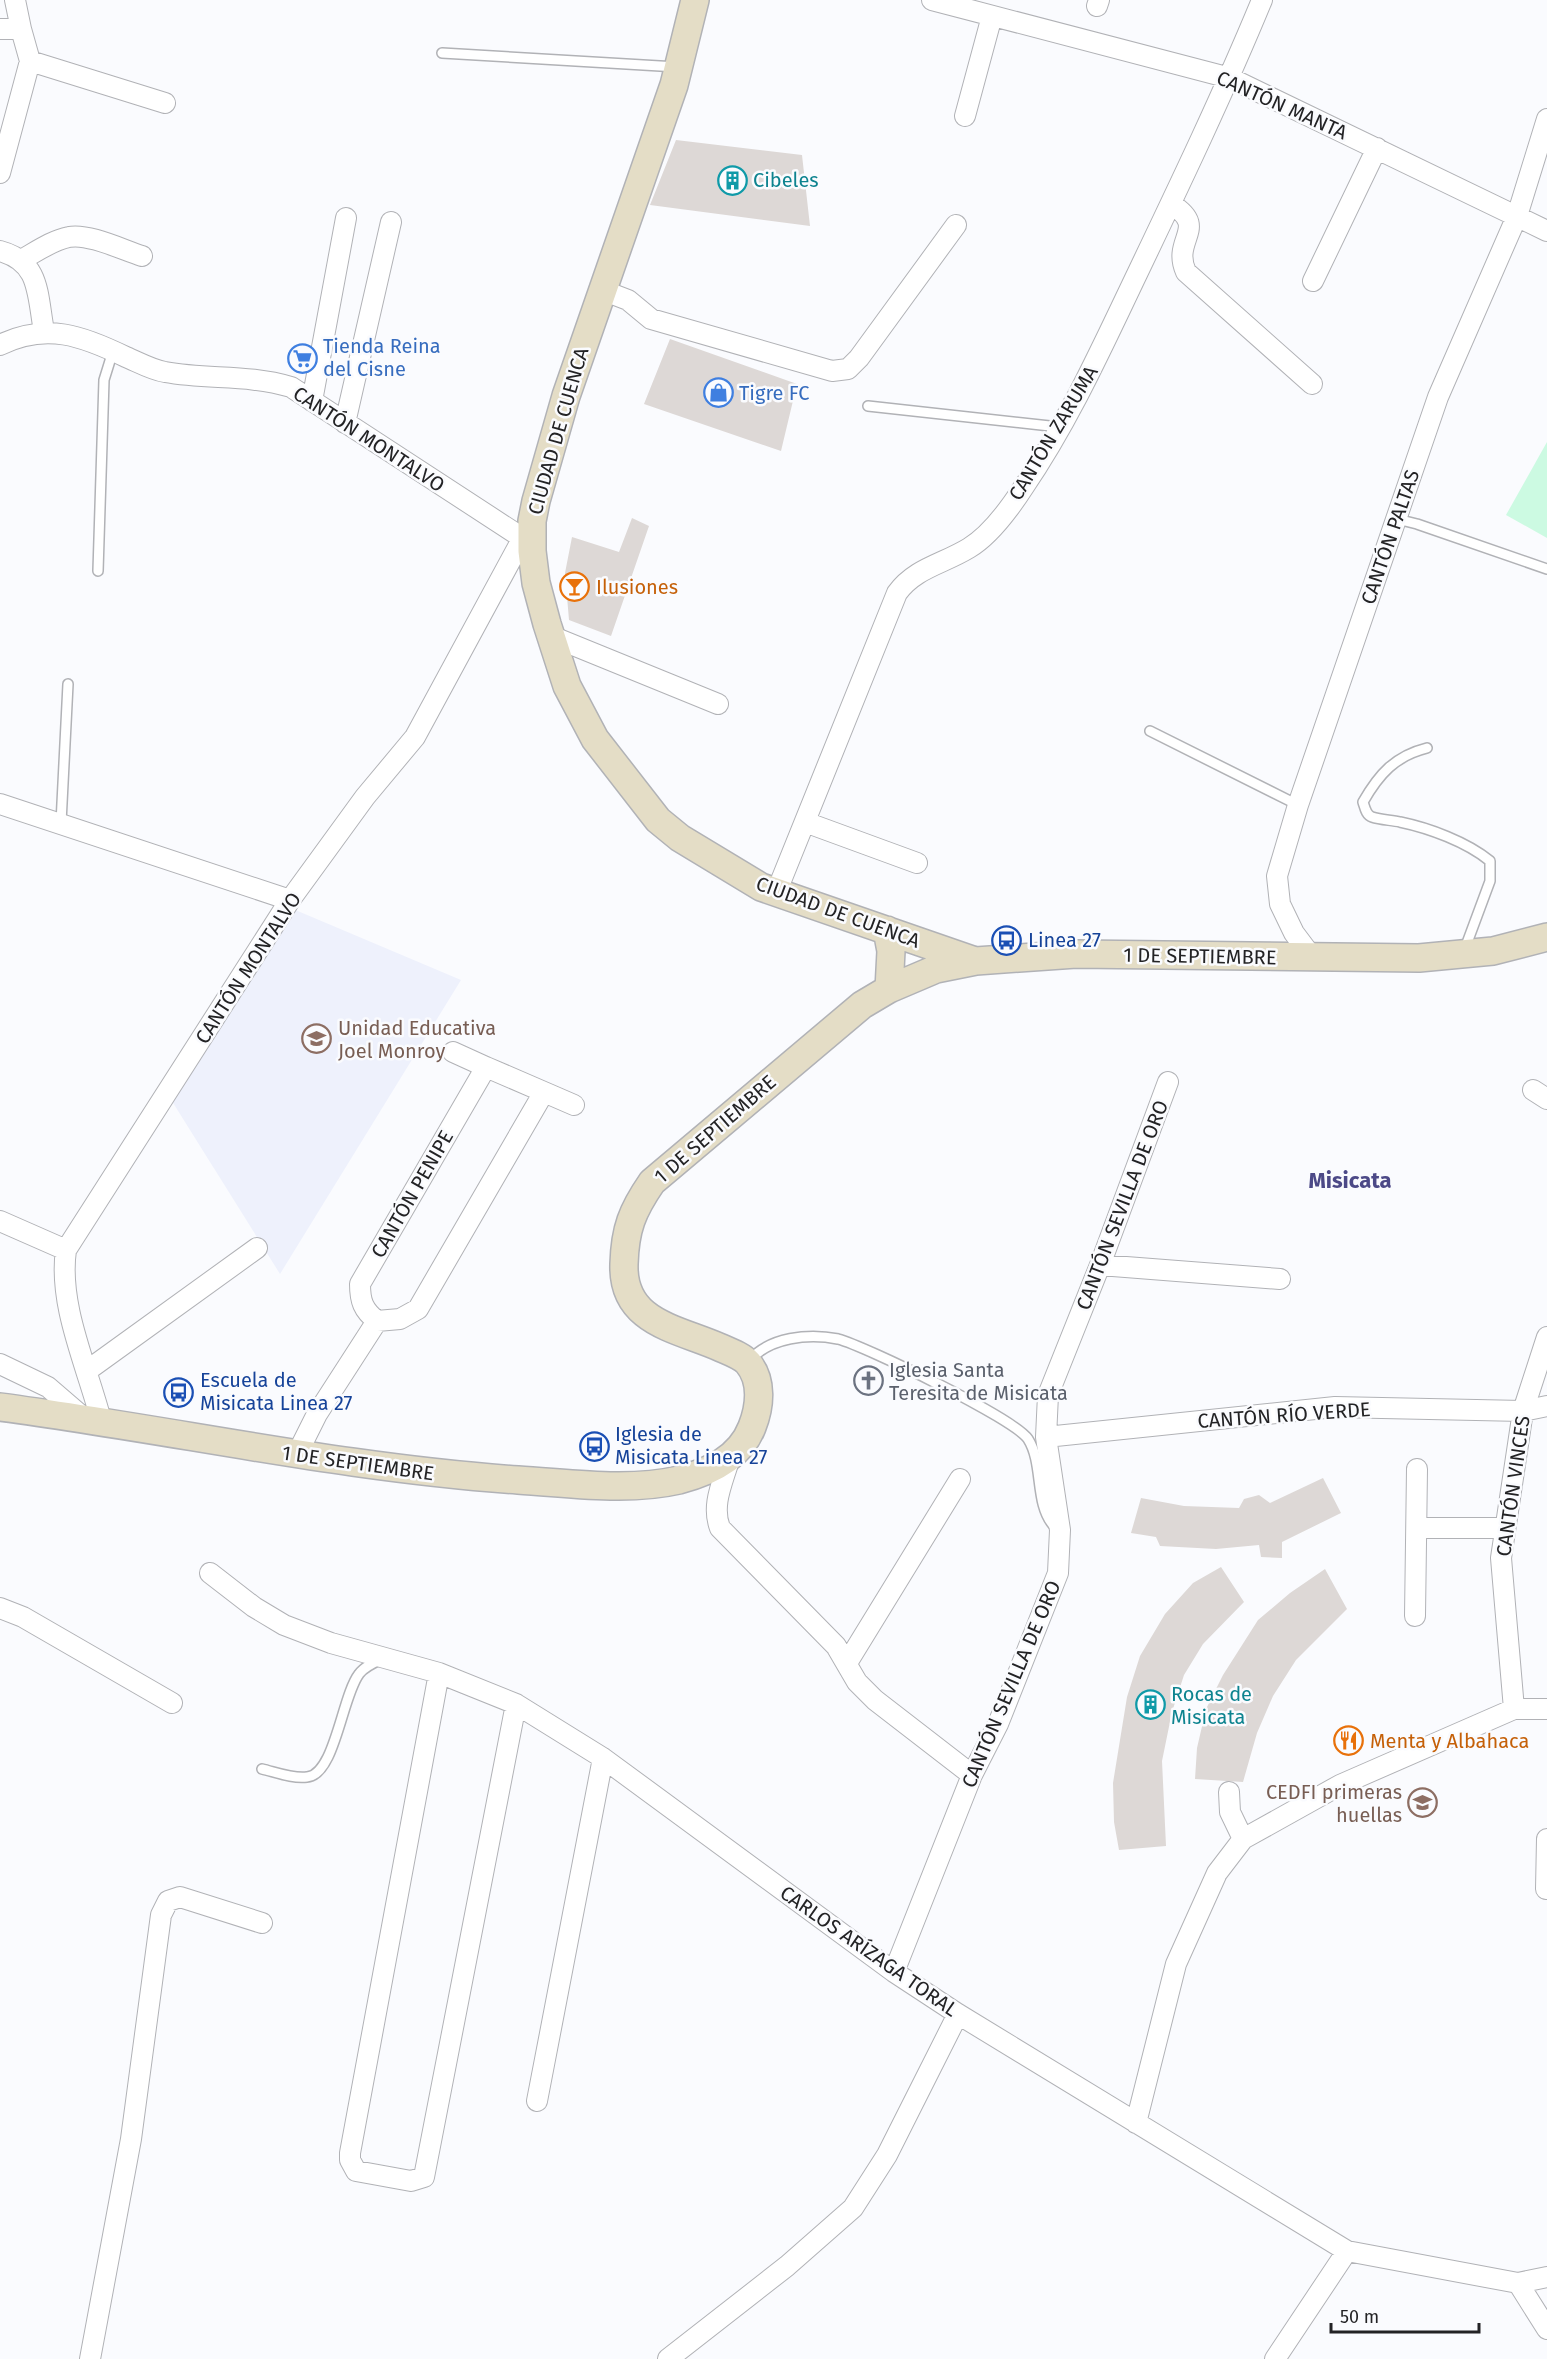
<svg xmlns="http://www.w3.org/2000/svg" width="1547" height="2359" viewBox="0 0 1547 2359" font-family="'Fira Sans',sans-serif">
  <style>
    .built { fill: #eef1fc }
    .green { fill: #ccfae2 }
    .building { fill: #ddd8d6 }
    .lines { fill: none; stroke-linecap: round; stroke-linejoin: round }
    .lane-casing { stroke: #b1b2b6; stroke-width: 12 }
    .street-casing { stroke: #b1b2b6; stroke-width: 22 }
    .secondary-casing { stroke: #b1b2b6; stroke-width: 30 }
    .lane { stroke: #fff; stroke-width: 9 }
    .street { stroke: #fff; stroke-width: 20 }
    .secondary { stroke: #e4ddc6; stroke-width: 27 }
    .labels { text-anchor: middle; stroke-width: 5; stroke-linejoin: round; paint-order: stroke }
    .street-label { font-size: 20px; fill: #232325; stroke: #fafbfe }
    .culture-label { font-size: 20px; fill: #0d838f; stroke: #fafbfe; text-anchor: start }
    .shop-label { font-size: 20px; fill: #366cbe; stroke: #fafbfe; text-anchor: start }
    .food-label { font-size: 20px; fill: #c56008; stroke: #fafbfe; text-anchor: start }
    .transit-label { font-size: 20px; fill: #164399; stroke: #fafbfe; text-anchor: start }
    .education-label { font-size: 20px; fill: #785e54; stroke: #fafbfe; text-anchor: start }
    .worship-label { font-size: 20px; fill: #5b616d; stroke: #fafbfe; text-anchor: start }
    .quarter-label { font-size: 22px; font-weight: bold; fill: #4c4987; stroke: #fafbfe }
  </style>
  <rect width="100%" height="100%" fill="#fafbfe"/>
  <path class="built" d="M293,909L461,980L280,1274L170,1098Z"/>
  <path class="green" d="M1547,442V538L1506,515Z"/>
  <path class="building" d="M676,140L802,155L810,226L650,205Z
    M670,339L797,384L781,451L644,404Z
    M632,518L649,526L611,636L569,620L565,573L572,537L619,552Z
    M1323,1478L1341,1513L1282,1542V1558L1261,1557L1259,1545L1216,1549L1160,1546L1156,1537L1131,1533L1141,1498L1184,1506L1239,1508L1244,1499L1259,1495L1270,1503Z
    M1221,1567L1244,1602L1203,1644L1184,1675L1172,1712L1162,1761L1166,1846L1119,1850L1114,1822L1113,1783L1127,1697L1140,1656L1165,1614L1193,1583Z
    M1325,1569L1347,1609L1296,1660L1273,1696L1257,1733L1243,1782L1195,1779L1197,1748L1206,1709L1223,1675L1258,1620L1290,1593Z"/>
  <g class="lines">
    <defs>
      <path id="lane" d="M442,53L677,67
        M868,406L1059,427
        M1397,519L1417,524L1547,569
        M98,571L104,380L113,351
        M1150,731L1298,805
        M1427,748C1395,756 1379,774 1363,802C1365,808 1366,815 1372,817C1381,820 1392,820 1400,822C1429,828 1467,842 1490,861V881L1464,951
        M61,823L68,684
        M749,1361C769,1337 809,1333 838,1339C865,1346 1015,1419 1028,1439C1044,1464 1034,1504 1054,1526
        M262,1769C275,1772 293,1779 307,1777C335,1775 342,1696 359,1674C364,1667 373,1663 382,1659"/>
      <path id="street" d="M15,0L21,29
        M932,0L1230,78L1547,231
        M1097,6L1099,0
        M0,29H21L30,61L0,173
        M30,61L165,103
        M965,116L992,16
        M1171,204C1210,228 1171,239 1186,272L1312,384
        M0,251C41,262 37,295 44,331
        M23,259C37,251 53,240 69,237C88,233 123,250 142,256
        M1313,281L1377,148
        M602,290L628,300L651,319L832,371L848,369L859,358L956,225
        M0,345C46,322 83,336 126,357C138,362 152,370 165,372C209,380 247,374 291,387L521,537
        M312,401L346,218
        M345,423L391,222
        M551,636L718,704
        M0,804L290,900
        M805,822L917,863
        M776,893L897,593C915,568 943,564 969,548C989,536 1010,508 1023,488C1069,421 1103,345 1138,272C1181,182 1224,92 1262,0
        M1312,957L1294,933L1280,904L1277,876L1298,805L1438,397L1517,216L1547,119
        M453,1052L486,1067
        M486,1067L544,1092L418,1309L400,1319L377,1321C363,1310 360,1301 360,1284Z
        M1533,1090L1547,1099
        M544,1092L574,1105
        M0,1221L66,1250
        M1100,1265L1280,1279
        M0,1364L48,1387L84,1418
        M88,1370L257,1248
        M101,1420C87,1366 58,1305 66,1250L290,900L365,797L415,737L532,521
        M1046,1437L1335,1407L1523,1411L1547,1406
        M296,1456L317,1414L377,1321
        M729,1460C723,1482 711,1505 720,1528L836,1646L857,1682L875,1700L972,1775
        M1417,1528H1505
        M210,1573L254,1607L284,1625L331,1643L439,1673L516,1704L603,1758L894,1972L958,2014L1347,2251L1518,2283L1547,2277
        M0,1608L23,1617L172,1703
        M1415,1616L1417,1469
        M847,1663L960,1479
        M439,1673L350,2153V2160L356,2171L411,2181L424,2177L516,1704
        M1514,1709L1501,1558L1523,1411L1547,1337
        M1229,1792L1230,1812L1243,1839
        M1546,1889L1547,1839
        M894,1972L972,1775L998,1724L1058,1573L1060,1530L1046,1437L1048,1395L1100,1265L1168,1082
        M537,2101L603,1758
        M1136,2123L1176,1964L1217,1873L1243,1839L1340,1785L1514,1709H1547
        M1518,2283L1547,2329
        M90,2359L131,2139L161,1915L168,1901L180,1897L262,1923
        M668,2359L787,2266L853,2208L887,2155L958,2014
        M1275,2359L1347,2251"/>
      <path id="secondary" d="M695,0L674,85L566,396L536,501L532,521V551L536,583L547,624L567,686L595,739L658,820L680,838L761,887L975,961
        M887,930L891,951L889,989
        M0,1407C174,1430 342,1468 518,1480C570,1483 627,1492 679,1480C710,1472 740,1458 752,1427C760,1407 763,1381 748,1363C742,1356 728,1351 719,1347C675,1328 622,1322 624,1264C625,1229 632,1211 652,1182L862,1005L889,989L936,969L976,961L1076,954L1419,958L1493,951L1547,937"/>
    </defs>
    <use href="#lane" class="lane-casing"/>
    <use href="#street" class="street-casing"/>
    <use href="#secondary" class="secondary-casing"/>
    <use href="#lane" class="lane"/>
    <use href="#street" class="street"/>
    <use href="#secondary" class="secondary"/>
  </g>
  <defs>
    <symbol id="building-ring" viewBox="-11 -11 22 22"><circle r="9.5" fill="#fafbfe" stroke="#0f9aa8" stroke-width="1.5"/><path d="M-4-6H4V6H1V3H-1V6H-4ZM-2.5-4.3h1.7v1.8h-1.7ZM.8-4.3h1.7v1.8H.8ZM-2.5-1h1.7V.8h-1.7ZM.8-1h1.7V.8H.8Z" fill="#0f9aa8"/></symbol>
    <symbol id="supermarket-ring" viewBox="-11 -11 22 22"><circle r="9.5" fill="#fafbfe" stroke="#3f7fe0" stroke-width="1.5"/><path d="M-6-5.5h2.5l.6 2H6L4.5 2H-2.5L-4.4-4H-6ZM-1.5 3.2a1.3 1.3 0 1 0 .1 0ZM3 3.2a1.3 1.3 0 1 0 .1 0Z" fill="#3f7fe0"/></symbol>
    <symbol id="shop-ring" viewBox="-11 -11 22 22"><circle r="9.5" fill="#fafbfe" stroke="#3f7fe0" stroke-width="1.5"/><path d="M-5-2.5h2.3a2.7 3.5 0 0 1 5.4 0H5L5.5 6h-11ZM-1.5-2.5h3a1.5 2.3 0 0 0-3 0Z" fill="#3f7fe0"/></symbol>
    <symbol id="bar-ring" viewBox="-11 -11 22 22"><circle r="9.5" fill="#fafbfe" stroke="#e8710a" stroke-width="1.5"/><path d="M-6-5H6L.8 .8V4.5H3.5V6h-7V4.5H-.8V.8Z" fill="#e8710a"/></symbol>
    <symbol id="bus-ring" viewBox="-11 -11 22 22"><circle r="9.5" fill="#fafbfe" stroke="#1a4fb4" stroke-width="1.5"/><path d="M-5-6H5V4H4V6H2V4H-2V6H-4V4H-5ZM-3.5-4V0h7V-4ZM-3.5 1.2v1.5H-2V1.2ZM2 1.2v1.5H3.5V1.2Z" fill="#1a4fb4"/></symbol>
    <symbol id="school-ring" viewBox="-11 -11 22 22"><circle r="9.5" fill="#fafbfe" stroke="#8d6e63" stroke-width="1.5"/><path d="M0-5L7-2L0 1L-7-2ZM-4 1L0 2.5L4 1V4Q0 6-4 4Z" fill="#8d6e63"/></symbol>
    <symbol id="church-ring" viewBox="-11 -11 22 22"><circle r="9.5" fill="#fafbfe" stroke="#6b7280" stroke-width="1.5"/><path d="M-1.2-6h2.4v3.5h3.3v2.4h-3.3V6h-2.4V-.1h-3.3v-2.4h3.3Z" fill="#6b7280"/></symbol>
    <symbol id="restaurant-ring" viewBox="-11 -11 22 22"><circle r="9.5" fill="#fafbfe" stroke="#e8710a" stroke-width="1.5"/><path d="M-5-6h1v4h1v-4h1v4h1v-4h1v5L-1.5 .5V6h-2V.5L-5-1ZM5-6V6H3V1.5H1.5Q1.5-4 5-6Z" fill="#e8710a"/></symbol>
  </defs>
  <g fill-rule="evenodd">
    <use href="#building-ring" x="716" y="164" width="33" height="33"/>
    <use href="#supermarket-ring" x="286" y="342" width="33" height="33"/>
    <use href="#shop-ring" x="702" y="376" width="33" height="33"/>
    <use href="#bar-ring" x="558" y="570" width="33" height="33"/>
    <use href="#bus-ring" x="990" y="924" width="33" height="33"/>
    <use href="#school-ring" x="300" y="1022" width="33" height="33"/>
    <use href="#church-ring" x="852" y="1364" width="33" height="33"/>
    <use href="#bus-ring" x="162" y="1376" width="33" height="33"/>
    <use href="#bus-ring" x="578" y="1430" width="33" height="33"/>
    <use href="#building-ring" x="1134" y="1688" width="33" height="33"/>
    <use href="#restaurant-ring" x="1332" y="1724" width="33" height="33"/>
    <use href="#school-ring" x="1406" y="1786" width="33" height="33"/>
  </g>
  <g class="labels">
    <g class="street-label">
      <text transform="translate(1282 105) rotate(24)" y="7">CANTÓN MANTA</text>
      <text transform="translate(558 431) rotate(-74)" y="7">CIUDAD DE CUENCA</text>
      <text transform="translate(1053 433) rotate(-59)" y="7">CANTÓN ZARUMA</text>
      <text transform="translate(369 439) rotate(33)" y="7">CANTÓN MONTALVO</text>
      <text transform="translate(1390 537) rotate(-71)" y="7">CANTÓN PALTAS</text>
      <text transform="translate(838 912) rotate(20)" y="7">CIUDAD DE CUENCA</text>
      <text transform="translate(1200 956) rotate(1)" y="7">1 DE SEPTIEMBRE</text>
      <text transform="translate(248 968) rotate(-57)" y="7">CANTÓN MONTALVO</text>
      <text transform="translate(715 1129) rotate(-41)" y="7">1 DE SEPTIEMBRE</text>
      <text transform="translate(412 1194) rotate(-60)" y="7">CANTÓN PENIPE</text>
      <text transform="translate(1122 1205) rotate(-69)" y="7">CANTÓN SEVILLA DE ORO</text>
      <text transform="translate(1284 1415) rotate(-4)" y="7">CANTÓN RÍO VERDE</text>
      <text transform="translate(358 1463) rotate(8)" y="7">1 DE SEPTIEMBRE</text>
      <text transform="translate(1513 1486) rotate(-82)" y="7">CANTÓN VINCES</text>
      <text transform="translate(1011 1684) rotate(-67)" y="7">CANTÓN SEVILLA DE ORO</text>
      <text transform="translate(869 1951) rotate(35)" y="7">CARLOS ARÍZAGA TORAL</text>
    </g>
    <g class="culture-label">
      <text x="753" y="187">Cibeles</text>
      <text x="1171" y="1701">Rocas de<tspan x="1171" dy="23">Misicata</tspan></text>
    </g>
    <g class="shop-label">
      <text x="323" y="353">Tienda Reina<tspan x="323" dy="23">del Cisne</tspan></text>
      <text x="739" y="400">Tigre FC</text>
    </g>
    <g class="food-label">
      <text x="596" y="594">Ilusiones</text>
      <text x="1370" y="1748">Menta y Albahaca</text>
    </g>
    <g class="transit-label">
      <text x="1028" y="947">Linea 27</text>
      <text x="200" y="1387">Escuela de<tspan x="200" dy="23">Misicata Linea 27</tspan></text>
      <text x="615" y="1441">Iglesia de<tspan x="615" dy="23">Misicata Linea 27</tspan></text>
    </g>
    <g class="education-label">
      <text x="338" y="1035">Unidad Educativa<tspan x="338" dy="23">Joel Monroy</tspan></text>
      <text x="1402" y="1799" text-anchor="end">CEDFI primeras<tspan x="1402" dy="23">huellas</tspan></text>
    </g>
    <g class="worship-label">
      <text x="889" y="1377">Iglesia Santa<tspan x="889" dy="23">Teresita de Misicata</tspan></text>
    </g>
    <g class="quarter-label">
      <text x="1350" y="1188">Misicata</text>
    </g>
  </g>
  <path d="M1331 2323v9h148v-9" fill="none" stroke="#232325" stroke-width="3"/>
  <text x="1340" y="2323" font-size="18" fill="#232325" stroke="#fafbfe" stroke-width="4.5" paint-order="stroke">50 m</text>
</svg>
